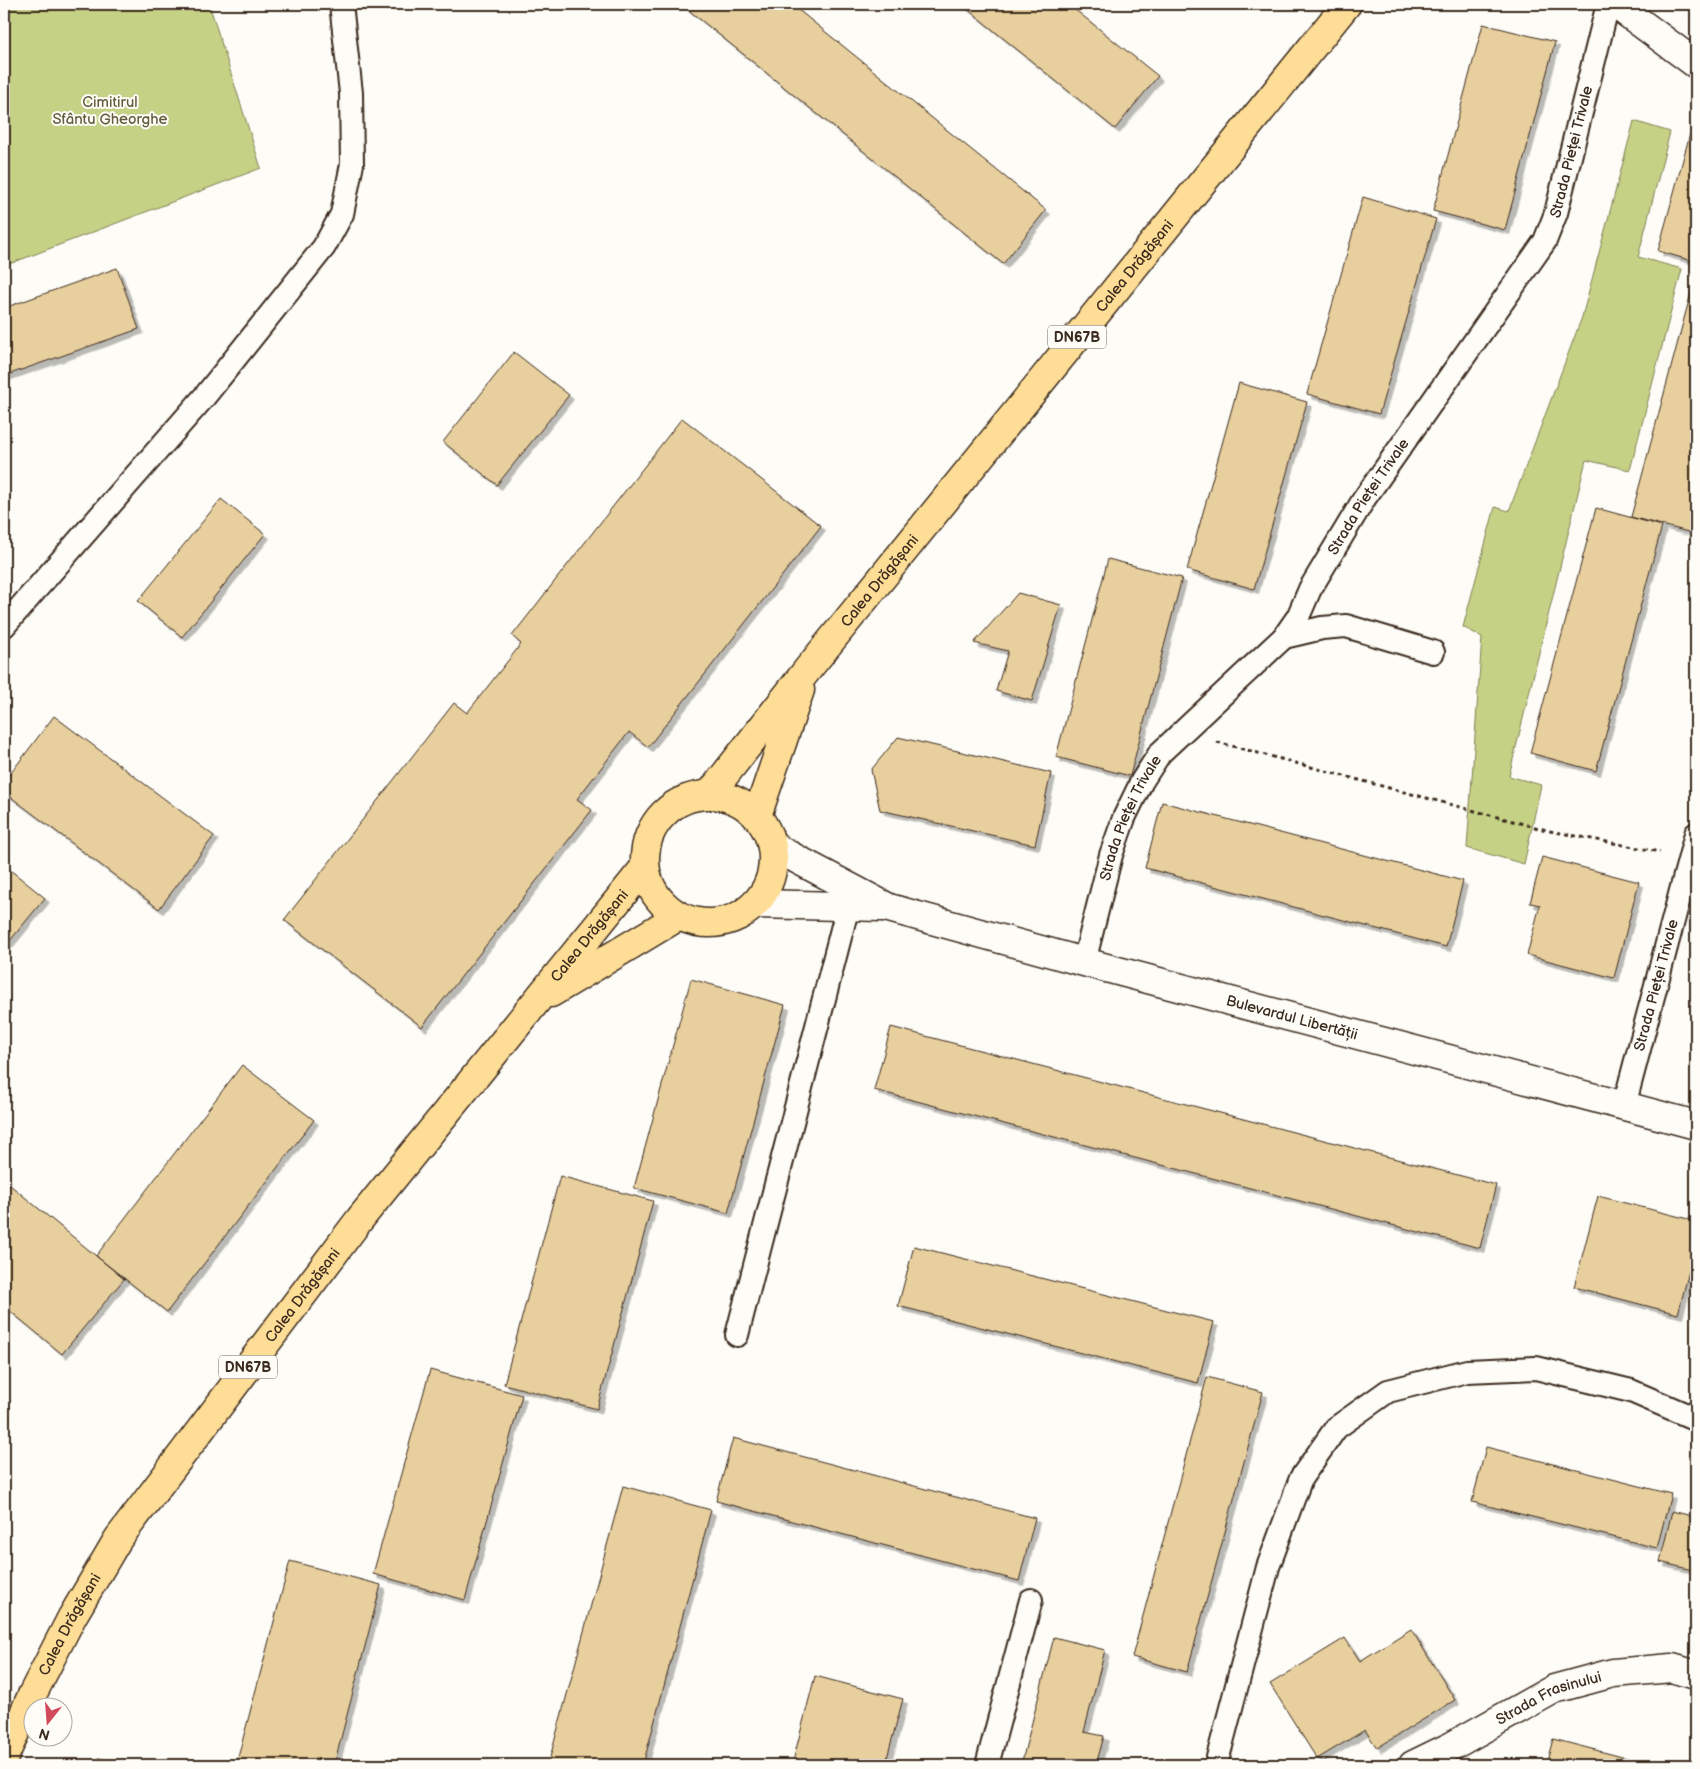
<svg xmlns="http://www.w3.org/2000/svg" width="1700" height="1769" viewBox="0 0 1700 1769" font-family="'Balsamiq Sans',sans-serif">
  <style>
    .green { fill: #c5d286; stroke: #807e52 }
    .building { fill: #e7cf9e; stroke: #3b2a1e; filter: url(#shadow) }
    .lines { fill: none; stroke-linecap: round; stroke-linejoin: round }
    .service-casing { stroke: #3b2a1e; stroke-width: 26 }
    .minor-casing { stroke: #3b2a1e; stroke-width: 31 }
    .secondary-casing { stroke: #3b2a1e; stroke-width: 31 }
    .primary-casing { stroke: #3b2a1e; stroke-width: 31 }
    .path { stroke: #3b2a1e; stroke-width: 3; stroke-dasharray: 4 4; stroke-linecap: butt }
    .service { stroke: #fdfcf7; stroke-width: 22 }
    .minor { stroke: #fdfcf7; stroke-width: 28 }
    .secondary { stroke: #fdfcf7; stroke-width: 28 }
    .primary { stroke: #fedd96; stroke-width: 28 }
    .labels { text-anchor: middle; stroke-width: 4; stroke-linejoin: round; paint-order: stroke }
    .shield { fill: #fdfcf7; stroke: #75695f; stroke-width: 1 }
    .shield-label { font-size: 14px; font-weight: bold; fill: #3b2a1e }
    .park-label { font-size: 15px; fill: #645c3d; stroke: #fdfcf7 }
    .street-label { font-size: 15px; fill: #3b2a1e; stroke: #fdfcf7 }
  </style>
  <defs>
    <filter id="shadow"><feDropShadow dx="4.5" dy="4.5" stdDeviation="0" flood-color="#0004"/></filter>
  </defs>
  <rect width="100%" height="100%" fill="#fdfcf7"/>
  <filter id="ink" filterUnits="userSpaceOnUse"><feTurbulence type="fractalNoise" baseFrequency=".02" numOctaves="2"/><feDisplacementMap in="SourceGraphic" scale="10" xChannelSelector="R" yChannelSelector="G"/><feConvolveMatrix kernelMatrix="1 2 1 2 8 2 1 2 1" color-interpolation-filters="sRGB"/></filter>
  <g filter="url(#ink)">
    <path class="green" d="M4,4H209L261,168L4,266Z
      M1634,121L1670,132L1638,257L1682,269L1630,470L1586,460L1509,776L1541,785L1524,864L1467,848L1482,637L1463,627L1495,507L1509,511L1582,317Z"/>
    <path class="building" d="M681,4H791L1046,210L1003,264Z
      M961,4H1068L1158,76L1115,129Z
      M1483,24L1555,42L1505,230L1433,211Z
      M1691,130L1696,131V262L1658,251Z
      M1363,197L1436,219L1379,414L1307,394Z
      M117,268L139,329L4,376V308Z
      M1696,274V534L1631,517Z
      M514,352L569,395L497,485L443,442Z
      M1239,383L1307,402L1254,589L1187,570Z
      M682,418L821,526L648,747L629,732L577,799L592,810L422,1027L284,920L454,703L467,713L521,644L512,636Z
      M221,499L265,534L182,637L138,601Z
      M1596,508L1662,526L1596,771L1530,753Z
      M1108,559L1182,578L1130,776L1056,757Z
      M1018,593L1061,605L1032,701L996,691L1008,651L974,643Z
      M54,716L214,836L159,909L4,792V782Z
      M898,737L1051,773L1035,845L880,810L871,770Z
      M1162,802L1463,881L1446,947L1145,868Z
      M1542,857L1639,882L1614,978L1527,955L1540,905L1530,903Z
      M4,865L45,898L4,948Z
      M691,979L785,1005L728,1213L634,1188Z
      M891,1027L1496,1185L1480,1248L874,1090Z
      M242,1065L314,1120L167,1312L96,1256Z
      M560,1176L653,1201L597,1409L504,1384Z
      M4,1180L124,1279L62,1354L4,1306Z
      M1598,1196L1696,1221V1244L1678,1314L1574,1287Z
      M914,1246L1214,1322L1198,1383L898,1306Z
      M430,1370L522,1395L465,1600L373,1574Z
      M1207,1377L1263,1392L1187,1672L1132,1657Z
      M733,1438L1035,1518L1019,1581L716,1501Z
      M1486,1447L1671,1494L1657,1548L1472,1502Z
      M623,1486L711,1510L643,1765H548Z
      M1672,1511L1696,1517V1571L1660,1562Z
      M290,1561L381,1585L334,1765H236Z
      M1411,1629L1455,1700L1377,1748L1365,1730L1317,1759L1270,1684L1345,1638L1360,1661Z
      M1054,1637L1105,1650L1084,1732L1104,1736L1096,1765H1021Z
      M815,1676L903,1699L885,1765H792Z
      M1553,1739L1653,1765H1546Z
      M99,1758L131,1765H98Z"/>
    <g class="lines">
      <defs>
        <g id="service">
          <path d="M4,626L205,396L324,247L342,214L352,164L351,93L341,4"/>
          <path d="M1284,637L1322,628L1346,626L1433,652"/>
          <path id="s1" d="M1084,962L1111,855L1124,818L1142,781L1160,753L1284,637L1298,617L1310,589L1364,499L1545,241L1556,213L1608,4"/>
          <path id="s2" d="M1624,1106L1696,834"/>
          <path d="M737,1335L848,906"/>
          <path d="M987,1765L1031,1600"/>
          <path d="M1216,1765L1268,1567L1301,1478L1336,1428L1388,1391L1467,1371L1536,1368L1631,1391L1696,1419"/>
        </g>
        <g id="minor">
          <path d="M1615,4L1696,64"/>
          <path id="s3" d="M1413,1765L1452,1746L1554,1689L1613,1673L1672,1668L1696,1675"/>
        </g>
        <g id="secondary">
          <path id="s4" d="M772,846L889,908L1084,962L1696,1125"/>
          <path d="M755,904L882,907"/>
        </g>
        <g id="primary">
          <path id="s5" d="M709,795L808,669L1347,4"/>
          <circle cx="709" cy="859" r="64"/>
          <path d="M757,816L800,690"/>
          <path d="M551,993L679,916"/>
          <path id="s6" d="M4,1757L33,1693L72,1617L118,1539L360,1219L645,867"/>
        </g>
      </defs>
      <use href="#service" class="service-casing"/>
      <use href="#minor" class="minor-casing"/>
      <use href="#secondary" class="secondary-casing"/>
      <use href="#primary" class="primary-casing"/>
      <path class="path" d="M1217,742L1550,831L1660,852"/>
      <use href="#service" class="service"/>
      <use href="#minor" class="minor"/>
      <use href="#secondary" class="secondary"/>
      <use href="#primary" class="primary"/>
    </g>
  </g>
  <g class="labels">
    <g class="shield">
      <rect x="1048" y="325.5" width="58" height="23" rx="4"/>
      <rect x="219" y="1355.5" width="58" height="23" rx="4"/>
    </g>
    <g class="shield-label">
      <text x="1077" y="342">DN67B</text>
      <text x="248" y="1372">DN67B</text>
    </g>
    <g class="park-label">
      <text x="110" y="107">Cimitirul<tspan x="110" dy="17">Sfântu Gheorghe</tspan></text>
    </g>
    <g class="street-label">
      <text dy="5" stroke="none"><textPath href="#s1" startOffset="962">Strada Pieței Trivale</textPath></text>
      <text dy="5" stroke="none"><textPath href="#s5" startOffset="679">Calea Drăgășani</textPath></text>
      <text dy="5" stroke="none"><textPath href="#s1" startOffset="558">Strada Pieței Trivale</textPath></text>
      <text dy="5" stroke="none"><textPath href="#s5" startOffset="274">Calea Drăgășani</textPath></text>
      <text dy="5" stroke="none"><textPath href="#s1" startOffset="152">Strada Pieței Trivale</textPath></text>
      <text dy="5" stroke="none"><textPath href="#s6" startOffset="1012">Calea Drăgășani</textPath></text>
      <text dy="5" stroke="none"><textPath href="#s2" startOffset="125">Strada Pieței Trivale</textPath></text>
      <text dy="5" stroke="none"><textPath href="#s4" startOffset="550">Bulevardul Libertății</textPath></text>
      <text dy="5" stroke="none"><textPath href="#s6" startOffset="552">Calea Drăgășani</textPath></text>
      <text dy="5" stroke="none"><textPath href="#s6" startOffset="148">Calea Drăgășani</textPath></text>
      <text dy="5" stroke="none"><textPath href="#s3" startOffset="152">Strada Frasinului</textPath></text>
    </g>
  </g>
  <rect width="1700" height="1769" fill="none" stroke="#fdfcf7" stroke-width="20"/>
  <rect x="10" y="10" width="1680" height="1749" fill="none" stroke="#3b2a1e" stroke-width="2" filter="url(#ink)"/>
  <g transform="translate(48 1722) rotate(197)"><circle r="24" fill="#fdfcf7" stroke="#afa8a0"/>
  <path d="M0-4L9 19L0 12L-9 19Z" fill="#d1495b"/>
  <text y="-8" font-size="14" font-weight="bold" text-anchor="middle" fill="#3b2a1e">N</text>
  </g>
</svg>
